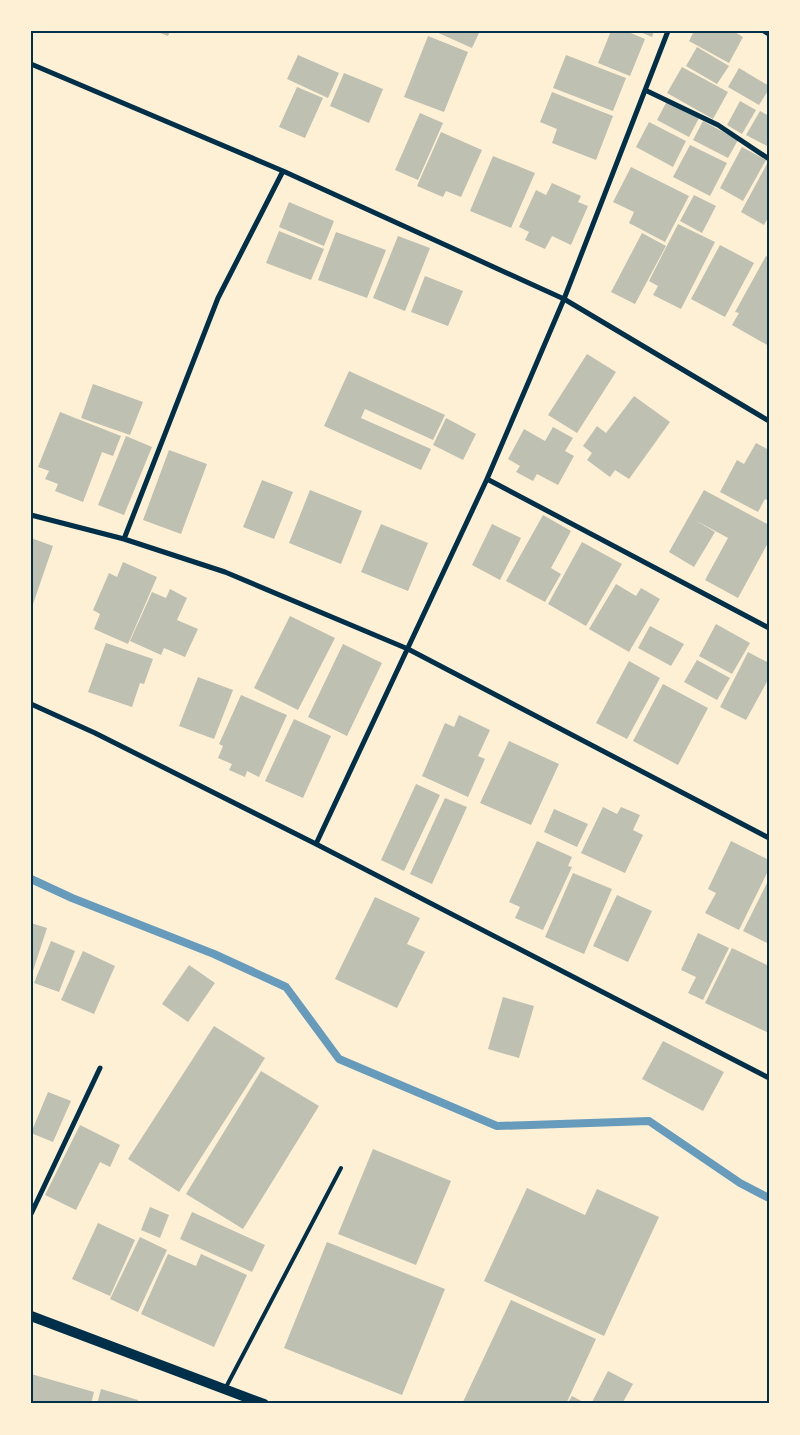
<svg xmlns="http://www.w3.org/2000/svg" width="800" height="1435" viewBox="0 0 800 1435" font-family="Inter,sans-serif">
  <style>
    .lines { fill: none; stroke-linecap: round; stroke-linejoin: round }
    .stream { stroke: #669bbc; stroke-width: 8 }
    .building { fill: #bec0b2 }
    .service { stroke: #003049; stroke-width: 4 }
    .minor { stroke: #003049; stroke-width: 5 }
    .secondary { stroke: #003049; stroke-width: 10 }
    .neatline { fill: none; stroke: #003049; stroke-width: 2 }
  </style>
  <rect width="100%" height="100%" fill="#fdf0d5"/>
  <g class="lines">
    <path class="stream" d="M31,879L72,898L214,954L286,987L339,1059L497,1126L649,1121L740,1183L769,1198"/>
  </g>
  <path class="building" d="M155,31H170L168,36Z
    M434,31H480L472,48Z
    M611,31H626L645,39L630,76L598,63Z
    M638,31H654L652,37Z
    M694,31H733L743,37L729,63L689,41Z
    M428,36L468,52L444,112L404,97Z
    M697,47L729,66L717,84L686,66Z
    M298,55L339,73L328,98L287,79Z
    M566,55L626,78L613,111L553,88Z
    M682,67L728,92L713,119L667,93Z
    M739,68L769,86V89L759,105L728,87Z
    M344,73L383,89L369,123L330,106Z
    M297,87L323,98L305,138L279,127Z
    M552,92L613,116L596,160L552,143L557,129L540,122Z
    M667,101L699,118L689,137L657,120Z
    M740,101L756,110L742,134L727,125Z
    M760,111L769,116V147L746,135Z
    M420,113L443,123L418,180L395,170Z
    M703,121L738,140L728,158L693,140Z
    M649,122L686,141L673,167L636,147Z
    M441,132L482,150L461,197L446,191L443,197L417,186Z
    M690,145L727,163L710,196L673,177Z
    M742,147L766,160L743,201L720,188Z
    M493,156L535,173L511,228L470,211Z
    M769,160V216L764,225L741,212Z
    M631,167L689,196L665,242L629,223L634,212L613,202Z
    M552,183L581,196L578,202L588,206L571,245L552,236L545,249L525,240L529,232L519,227L536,190L546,195Z
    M694,195L716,206L702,233L680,221Z
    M289,202L334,221L324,246L279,227Z
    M678,224L715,242L681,309L653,295L658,286L649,281Z
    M279,231L324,249L311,280L266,263Z
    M336,232L386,250L367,298L318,280Z
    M642,233L666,246L635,304L611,292Z
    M398,236L430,248L405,311L373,298Z
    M720,245L754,263L725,317L691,299Z
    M766,256L769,258V346L732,325L739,313L735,312Z
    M425,276L463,291L448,326L411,312Z
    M587,354L616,372L577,433L548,415Z
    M349,371L445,415L433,440L365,409L361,418L431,449L421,470L324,426Z
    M93,384L143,402L130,435L81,418Z
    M634,396L670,422L629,479L615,470L610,477L587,460L592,453L583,446L597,426L606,433Z
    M60,412L121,436L113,456L102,452L83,502L55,491L58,484L45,479L49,471L38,467Z
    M446,418L476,434L463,460L433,445Z
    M553,427L573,438L565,451L574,456L558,485L537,474L533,481L516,472L520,466L508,459L524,429L545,441Z
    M126,436L152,447L124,515L98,505Z
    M756,443L769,450V501L765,499L758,512L720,492L737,460L744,464Z
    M169,450L207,464L181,534L143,520Z
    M262,480L293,492L274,539L243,527Z
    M310,490L362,511L341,564L289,543Z
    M704,490L769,525V541L738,598L705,580L728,538L695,520L715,532L694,567L669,552Z
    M543,515L571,531L551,568L561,574L545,602L506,581Z
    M381,524L428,543L408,591L361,572Z
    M492,524L521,538L500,580L472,565Z
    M31,538L53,546L32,607H31Z
    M582,542L622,564L586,626L548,604Z
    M123,562L157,577L128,644L94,629L100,614L93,610L109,573L117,577Z
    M616,584L636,596L641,588L660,599L629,652L589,629Z
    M170,589L187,598L177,620L198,629L185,657L164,648L161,655L130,641L152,592L166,598Z
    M290,616L335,638L298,710L254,688Z
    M716,624L750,643L732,674L699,656Z
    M650,626L684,644L671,666L638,648Z
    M106,643L153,659L144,684L140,683L132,707L88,692Z
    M343,644L382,663L347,736L308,717Z
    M748,652L769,663V678L746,720L720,707Z
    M697,660L730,678L717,700L684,682Z
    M629,661L660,678L627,739L596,723Z
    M198,677L233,690L214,739L179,726Z
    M663,684L708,708L678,765L633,741Z
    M241,695L287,715L259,777L247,771L245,777L229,770L232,764L218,758L223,746L219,744Z
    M459,715L490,730L478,756L485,759L468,797L422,776L445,723L454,727Z
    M294,719L331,736L303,798L265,781Z
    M509,741L559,764L531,825L480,803Z
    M416,784L440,795L404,871L381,860Z
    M445,798L467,807L432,884L410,874Z
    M603,807L617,814L621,807L640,815L633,830L643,835L625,873L581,853Z
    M554,809L588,824L577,847L544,832Z
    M537,841L572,857L568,866L572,867L543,930L515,918L520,907L509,902Z
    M731,841L769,860V869L739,930L705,913L716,893L708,889Z
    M573,873L612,889L584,954L545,937Z
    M769,879V944L743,931Z
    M617,895L652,911L628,962L593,946Z
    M375,897L420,918L407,944L425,952L397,1008L335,979Z
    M31,923L47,928L32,974H31Z
    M698,933L729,948L703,1000L688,993L696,977L681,970Z
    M51,941L75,951L59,992L34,983Z
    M732,948L769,966V1033L705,1003Z
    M83,951L115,966L94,1014L61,1000Z
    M189,965L215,983L188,1022L162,1004Z
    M503,997L534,1006L519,1058L488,1049Z
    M214,1026L265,1058L179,1192L128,1159Z
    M663,1041L724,1072L703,1111L642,1079Z
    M261,1071L319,1106L243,1229L186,1194Z
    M48,1092L71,1101L53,1142L31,1133Z
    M80,1125L120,1145L110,1167L100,1162L76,1210L45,1195Z
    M373,1149L451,1181L416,1265L338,1234Z
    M527,1188L585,1215L597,1189L659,1217L604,1336L484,1281Z
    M150,1207L169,1215L160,1238L141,1230Z
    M192,1212L265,1245L252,1272L180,1239Z
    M98,1223L135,1240L110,1296L72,1279Z
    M140,1237L167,1250L138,1312L110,1299Z
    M327,1242L445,1289L402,1395L284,1348Z
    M168,1254L196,1266L201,1254L247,1275L214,1347L141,1314Z
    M511,1300L596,1339L566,1404H462Z
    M608,1371L633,1384L622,1404H591Z
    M31,1374L94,1392L91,1404H31Z
    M101,1389L138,1400L137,1404H97Z
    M572,1396L587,1404H567Z"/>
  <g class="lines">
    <path class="service" d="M225,1389L341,1168"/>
    <path class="minor" d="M764,31L769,34
      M31,64L283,171L564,299L769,421
      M645,90L718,125L769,159
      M487,479L769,628
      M31,515L124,539L225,572L408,649L769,838
      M124,539L218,298L283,171
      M31,704L95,733L316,844L769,1078
      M316,844L487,479L564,299L668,31
      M31,1214L100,1068"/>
    <path class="secondary" d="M31,1316L264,1404"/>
  </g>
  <rect width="800" height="1435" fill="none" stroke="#fdf0d5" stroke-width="65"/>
  <rect x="32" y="32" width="736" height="1370" class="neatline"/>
</svg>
